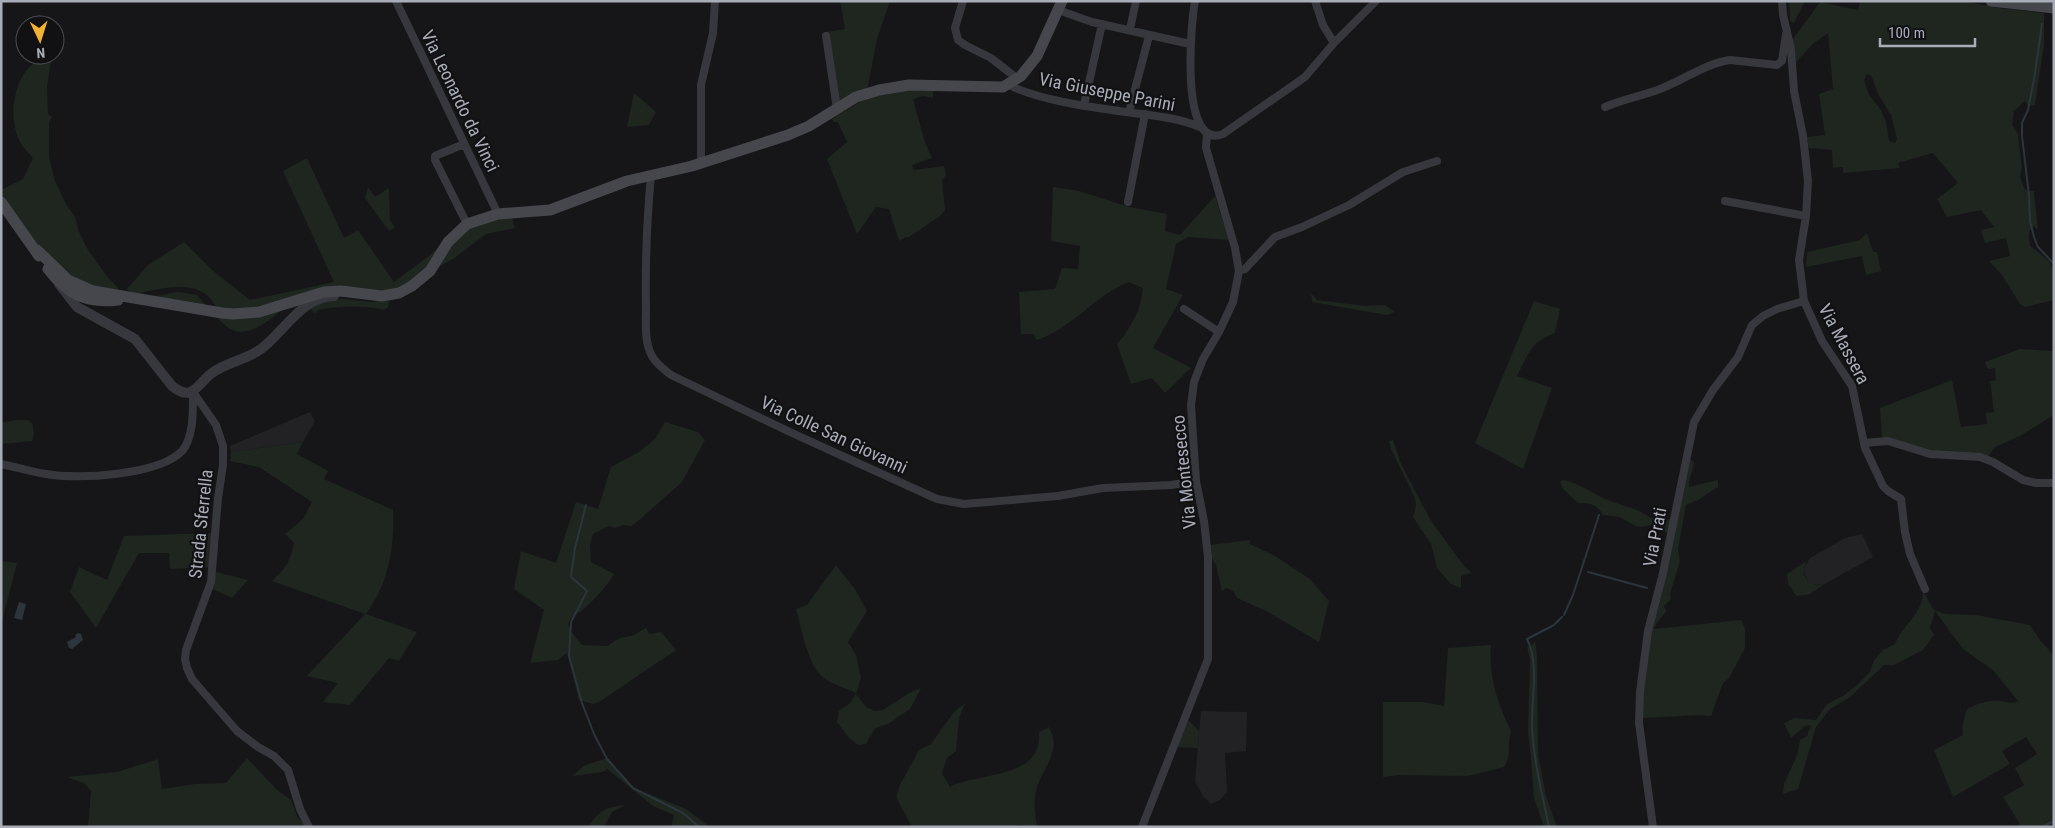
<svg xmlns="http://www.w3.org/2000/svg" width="2055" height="828" viewBox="0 0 2055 828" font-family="'Roboto Condensed',sans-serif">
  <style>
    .built { fill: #222225 }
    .green { fill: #1e261f; fill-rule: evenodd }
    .water { fill: #2c353c }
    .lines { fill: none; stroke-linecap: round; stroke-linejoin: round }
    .stream { stroke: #2c353c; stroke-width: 2 }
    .minor { stroke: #37383d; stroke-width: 8 }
    .tertiary { stroke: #37383d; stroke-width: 10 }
    .secondary { stroke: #45474d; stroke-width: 11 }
    .labels { text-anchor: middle; stroke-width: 4.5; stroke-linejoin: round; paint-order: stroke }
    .street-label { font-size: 18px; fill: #a8adb8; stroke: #111113 }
  </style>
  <rect width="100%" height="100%" fill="#161618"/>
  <path class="built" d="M310,412L315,421L303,442L231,452L230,446Z
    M1862,534L1873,557L1823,585L1812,584L1808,581L1803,570L1810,558L1845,538Z
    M1201,711L1247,712L1246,751L1225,753L1227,792L1220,800L1211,804L1203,796L1195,781Z"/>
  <path class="green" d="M840,1H890L877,39L867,91L838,106L827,32L845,29Z
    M1789,1H1805L1794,23L1790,21Z
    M1860,1H1963L1998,8L2044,13V45L2035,105L2028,106L2025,101L2014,111L2012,125L2018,134L2022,169L2020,177L2025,190L2034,191V194L2038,230L2034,226C2027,231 2029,238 2030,246L2049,261L2054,272V300L2025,307L2020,304L2002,275L1989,261L2010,256L2006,238L1985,243L1981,230L1994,227L1981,210L1947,217L1937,199L1958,183L1933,153L1898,163L1900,168L1843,173V167L1833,168L1832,150L1809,148L1807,137L1825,135L1819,94L1833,89L1828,33L1813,44L1796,62L1793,39L1820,2L1858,10ZM1867,74L1871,75L1878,94L1891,115L1897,139L1895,143L1889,141L1886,122L1881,110L1869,95L1864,80Z
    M48,56L51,60L47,87L48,114L52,117L49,123V157L55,181L66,204L75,217L79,232L88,250L106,275L123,294C105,289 84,285 69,274C41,255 22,225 1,199V190L23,179L33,158C29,153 23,148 20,142C8,119 12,80 34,63C38,60 43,58 48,56Z
    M914,89L933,91V98L923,96L913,99L925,142L932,158L912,165L914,170L944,166L946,175L942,181L945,210L940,216L909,237H906L899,241L889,209L876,207L857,234L827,159L847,142L838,122H834L832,119L868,97Z
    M634,93L656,112L649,125L627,127Z
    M307,158L344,238L358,230L394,282L430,255L462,226L512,217L515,228L486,234L453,259L396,290L368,291L235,310L216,307C201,276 159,289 132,295L127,289L148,265L184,242L212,270L250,300L334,282L283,171Z
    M368,187L375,197L389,188L390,220L395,227L389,231L365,198Z
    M1053,187L1079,191L1129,207L1167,214L1165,231L1180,235L1215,196L1229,240L1188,237L1176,244L1166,289L1183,295L1153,348L1191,368L1165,393L1152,378L1131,384L1117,344C1131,328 1141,310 1143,288L1129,282C1095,295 1073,328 1037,340L1033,334H1021L1019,292L1055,289L1062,268L1078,269L1080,246L1051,241Z
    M1867,233L1873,252H1877L1881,271L1866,275L1862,256L1806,267L1807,252L1860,240Z
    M178,292L197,295L207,306L150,297Z
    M1311,293L1317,300L1365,306L1385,305L1395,312L1387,315L1312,302Z
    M342,299L372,302L389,299L388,307L384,310C361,305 340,306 317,310V312L314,313L309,307L334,300Z
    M1534,301L1560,309L1555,333C1531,341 1528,355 1517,376L1552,388L1523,469L1475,443Z
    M283,309C263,326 237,347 216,315Z
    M2020,349L2054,351V415L2020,436L1995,447L1988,457L1933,452L1882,438L1880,408L1952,380L1961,427L1987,424L1986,413L1994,412L1990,381L1996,380L1995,368L1988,369L1985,362Z
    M16,420H27L32,423L34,434L32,441L1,444V423Z
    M665,422L698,432L705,440L682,482L638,521L631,526L623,525L615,528L609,526L593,534L590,545L591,562L614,574C606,587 596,598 585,608C577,615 573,613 568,624L573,634L582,645L608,646C618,638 619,638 631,636C636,635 641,630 646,628L649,634L661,632L676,650L599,702L593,704L579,700L567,653L558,660L530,663L544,610L514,589L521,551L556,563L576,502L598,509L611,467L639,452L655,439Z
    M1393,440L1401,464L1431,521L1464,566L1472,573L1461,576V588L1451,584L1437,568L1431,544L1413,517L1416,506L1415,498L1391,449L1389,441Z
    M303,442L297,454L328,471L324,479L393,510C395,547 388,584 366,614L417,632L399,661L389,658L350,705L323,702L338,683L307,676L365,614L272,581C286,568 290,562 294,543L285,534L303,519L312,502L259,467L230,461L231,452Z
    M1689,458L1694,462C1694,472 1688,478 1689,487L1718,480V487L1698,500L1686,505L1678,549L1680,561L1670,594L1671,599L1664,606L1666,611L1656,624L1654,629L1741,620L1745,629V648L1729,678L1723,683L1711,716L1701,715L1642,718L1644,678L1650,627Z
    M1563,480C1578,483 1589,491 1603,498C1620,506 1635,506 1650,518L1657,517L1665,521L1669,519L1672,520L1669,533L1661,531L1655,525L1638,527L1619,517L1603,515C1598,504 1589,503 1578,503L1563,489L1560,482Z
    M213,533L211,567L170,569L169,553H139L96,628L70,592L79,567L107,580L124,536Z
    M1250,540V544L1275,556L1310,579L1329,601L1319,642L1266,611L1237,598L1234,592L1227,588L1222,591L1216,565L1211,557L1210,545Z
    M1,561L17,563L1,625Z
    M1807,561L1803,570C1805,581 1812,586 1823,585L1810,594L1796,596L1788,583L1787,574Z
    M836,565L855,589L867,611L848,642L856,655L861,678L856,694L866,707L875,711L883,710L909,693L921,688L910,709L888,724L875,728L866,744L858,745L849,738L837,722L839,711L850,703L856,693C846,688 833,685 824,678C808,667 801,627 796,609L807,605Z
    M216,572L248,580L232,598L212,589Z
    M1923,591L1934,610L1945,614L1976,615L2030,625L2040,640L2054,656V827H2017L2020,824L2003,797L2024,785L2015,768L2037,754L2026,737L2002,751L2010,764L1953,797L1934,750L1963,735L1962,727L1967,709C1978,704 1986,700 1998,701C2006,701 2010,705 2018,701L1993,670L1963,649L1935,611L1930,628L1934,635L1923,650L1894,665H1884L1850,697L1830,709L1816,727L1798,789L1783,794L1784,784L1797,755L1800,740L1807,736L1811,725L1805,726L1791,738L1784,723L1795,718L1816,720L1827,704L1843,696L1856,686L1870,672L1874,660L1883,650L1895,644C1903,624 1922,616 1923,591Z
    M1535,641L1537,655L1538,755L1546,796L1557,827H1544L1534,798L1531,760L1528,732L1530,659L1527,647L1531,646Z
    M1491,645C1488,676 1498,704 1511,731C1507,744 1512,756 1504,767L1468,776L1398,775L1383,777V702H1423L1444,706L1448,648Z
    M965,703L959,718L956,751L947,758L942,773L950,787C980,772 1043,779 1039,732L1049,727C1062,751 1044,766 1037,787C1033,798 1035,815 1037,827L1019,825L1018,827H912L896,797L900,785L919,750L931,744L954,712Z
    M1188,720L1199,731L1198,748L1177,747Z
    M247,758L277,790L291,800L297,816L306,827H88L91,791L84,783L67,777L117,772L158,759L162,789L195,784L226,783Z
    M608,758L634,788L686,809L710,827H671L674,815L653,806L607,769L603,772L572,776L585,765Z
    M625,805L612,812L604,827H588C601,809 604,808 625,805Z"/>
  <path class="water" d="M19,602L26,604L22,620L14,618Z
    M78,633L81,634L83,640L72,649L69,648L67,642L76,637L75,635Z"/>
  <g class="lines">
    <path class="stream" d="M2042,24L2035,73L2028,110L2022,123V136L2029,196L2030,221L2034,237L2038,247L2054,264
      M586,505L575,548L571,577L587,591L571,622L569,656L582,703L594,734L607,759L633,788L683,813L699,827
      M1588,572L1647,588
      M1564,615L1573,595L1599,515
      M1549,827C1542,794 1534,762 1532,728C1531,699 1540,665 1527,639L1554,625L1562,617
      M2042,827L2054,821"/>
    <path class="minor" d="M396,1L498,214
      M963,1L955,28L958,40L965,45L991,58L1018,79
      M1195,1C1191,22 1179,151 1223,134L1305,77L1334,43L1376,1
      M1315,1L1323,25L1334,43
      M1782,1L1783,15L1791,49L1794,91L1803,136L1808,181L1806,216L1799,260L1804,301L1822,341L1852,386L1865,448L1883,486L1888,491L1901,499L1905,532L1910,554L1925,589
      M1058,10L1092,22L1190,44
      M1130,29L1136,1
      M826,36L837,109
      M1009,85C1040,101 1097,108 1133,113C1156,116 1179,118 1200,127
      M1084,105L1102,24
      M1605,107C1623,99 1642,96 1660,89C1684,80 1704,64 1730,60L1777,65L1782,61L1786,34
      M1129,112L1149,36
      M464,144L435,156V160L467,224
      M701,163V85L713,33L715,1
      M651,175C647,219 645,262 646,307C646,322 644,342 652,356C656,364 664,369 671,375L792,433L937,499L964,504L1058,496L1103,488L1171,485L1196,481
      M1725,201L1806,216
      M1128,202L1145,114
      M1239,271L1245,269L1275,237L1302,227L1349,205L1403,172L1437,161
      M1184,309L1219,332
      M193,392L216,425L223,446V465L218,498L211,582L186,650L185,659L187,668L192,679L237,731L258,747L274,756L288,770L300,809L309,827
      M1864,443L1888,441L1930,454L1980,457L1993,462L2023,480L2036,483H2054
      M1,464C16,467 31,472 46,474C78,480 159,475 182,451C194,438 193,408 193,392
      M1142,827L1208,659V557L1204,521L1196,481L1191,405L1194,382L1203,359L1219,332L1233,302L1239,271L1235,248L1206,148L1207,134
      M1653,827L1639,723L1640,692L1648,631L1663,573L1694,422L1713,390L1738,357L1752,325L1763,316L1777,309L1804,301"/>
    <path class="tertiary" d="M59,284L77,307L135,339L172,386C193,403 197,384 212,373C227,362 246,360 261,349C284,332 301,297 334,296"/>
    <path class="secondary" d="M1991,1L2054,8
      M1,202L39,256
      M37,250L68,280L93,291L222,313L233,314L259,312L324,292L341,291L382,296L399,293L412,286L430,271L448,242L467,224L498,214L550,210L627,181L692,166L788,135L809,126L856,97L879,90L909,85L1003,87L1021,76L1037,56L1062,1
      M48,269C67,294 86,304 118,300"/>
  </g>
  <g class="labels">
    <g class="street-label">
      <text transform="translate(1107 92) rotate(11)" y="6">Via Giuseppe Parini</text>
      <text transform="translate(460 101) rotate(64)" y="6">Via Leonardo da Vinci</text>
      <text transform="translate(1844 344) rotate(62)" y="6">Via Massera</text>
      <text transform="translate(834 435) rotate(25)" y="6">Via Colle San Giovanni</text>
      <text transform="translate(1184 472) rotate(-96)" y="6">Via Montesecco</text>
      <text transform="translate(201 524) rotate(-84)" y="6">Strada Sferrella</text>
      <text transform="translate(1655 537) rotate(-79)" y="6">Via Prati</text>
    </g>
  </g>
  <rect width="2055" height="828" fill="none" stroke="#a8adb8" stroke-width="5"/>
  <g transform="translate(40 40) rotate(176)"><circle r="24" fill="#111113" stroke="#4d4f55"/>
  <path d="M0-4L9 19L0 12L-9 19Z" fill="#f2b134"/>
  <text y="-8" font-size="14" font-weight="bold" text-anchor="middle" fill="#a8adb8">N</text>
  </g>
  <path d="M1880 38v8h95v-8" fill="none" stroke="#a8adb8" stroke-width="2.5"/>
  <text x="1888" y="38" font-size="15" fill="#a8adb8" stroke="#111113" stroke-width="4" paint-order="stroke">100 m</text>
</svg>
